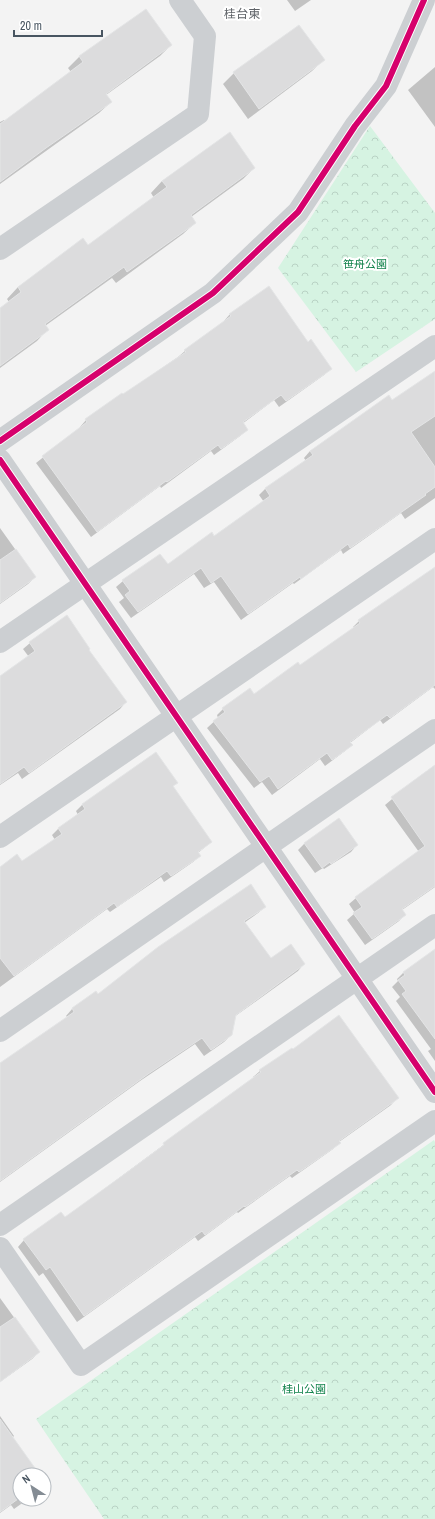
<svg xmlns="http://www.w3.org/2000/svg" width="435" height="1519" viewBox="0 0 435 1519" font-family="'Archivo Narrow','Noto Sans JP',sans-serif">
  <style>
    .forest { fill: url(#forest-crowns) }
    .shadow { fill: #0003 }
    .building { fill: #dcdcdd; stroke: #e4e5e6 }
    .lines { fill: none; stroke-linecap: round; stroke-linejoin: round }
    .minor { stroke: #cccfd2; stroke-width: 22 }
    .cycleway-casing { stroke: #fff; stroke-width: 8 }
    .cycleway { stroke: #d6006c; stroke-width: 6 }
    .labels { text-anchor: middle; stroke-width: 4; stroke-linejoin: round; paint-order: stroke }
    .park-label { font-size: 11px; fill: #12834c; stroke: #fff }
    .neighbourhood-label { font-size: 12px; fill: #5e6267; stroke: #fff }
  </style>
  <defs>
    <pattern id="forest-crowns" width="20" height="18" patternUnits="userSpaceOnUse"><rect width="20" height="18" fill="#d6f3e2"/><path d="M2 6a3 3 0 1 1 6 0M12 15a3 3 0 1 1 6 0" fill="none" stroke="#b9d2c4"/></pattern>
  </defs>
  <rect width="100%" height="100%" fill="#f3f3f3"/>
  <path class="forest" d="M370,126L435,213V319L356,372L278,268Z
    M434,1140L435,1142V1519H104L36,1419Z"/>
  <path class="shadow" d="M287,0H311L295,11Z
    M171,45L160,56L106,95L111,102L99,113L0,184V122L4,120L5,121L71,72L68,68L79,57Z
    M323,60L312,71L248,119L223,84L234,73Z
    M435,67V127L408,90Z
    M230,133L254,168L243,179L191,217L195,223L183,234L116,283L112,278L45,326L48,329L37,341L0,368V309L9,302L7,299L18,287L83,240L88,246L154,198L151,193L162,181Z
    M230,314L308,343L331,368L324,375L279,407L274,400L242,424L247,430L240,436L214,455L211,451L161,488L160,486L91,537L36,463L80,428V427L86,420L178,357L185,351L224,322V321Z
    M435,372V498L405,519L401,513L343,554L341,550L294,584L293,583L241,620L214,582L204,588L194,574L131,618L119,602L124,598L116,587L123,581L167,566L214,537L264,502L259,495L265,489L306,461L304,458L310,451L392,402Z
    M0,528L35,577L28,584L0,604Z
    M435,568V689L433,687L383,724L380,720L350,743L351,745L345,751L325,766L320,759L272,795L262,782L254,788L207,728L218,718L217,715L223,709L254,695L300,666L353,629V627L359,621Z
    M30,643L88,650L126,702L120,709L22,779L18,773L0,785V678L29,657L23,649Z
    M156,753L176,783L172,787L211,842L198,853L200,856L193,862L164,882L161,877L110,912L107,909L0,987V868L21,862L55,840L52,835L58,829L78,815L76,811L82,805Z
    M435,765V887L402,910L405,914L399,921L365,945L347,920L355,913L349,904L356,898L419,852L385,805L416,779Z
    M338,819L357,845L351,852L324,869L323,868L315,873L298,850L304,844Z
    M265,907L258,913L244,923L271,960L304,964L298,971L234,1017L231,1035L224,1042L204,1056L195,1044L140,1081L0,1182V1065L68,1018L66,1016L72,1009L96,993L97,995Z
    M432,952L435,956V1061L428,1051L431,1049L396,1001L400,997L392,987L398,981L397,979L403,973Z
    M260,1071L397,1098L391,1105L339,1142L333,1149L292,1178L290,1176L238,1213L237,1212L198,1241L195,1237L77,1322L43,1273L39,1276L18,1247L24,1240L65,1218L254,1078L253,1077Z
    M0,1298L39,1352L32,1359L0,1382Z
    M0,1416L14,1436L12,1438L38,1475H20V1499H28L14,1509L11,1505L0,1513Z"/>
  <path class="building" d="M146,9L172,45L106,94L112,102L46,148L0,182V124L83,62L79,56Z
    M299,25L325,60L259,109L233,72Z
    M230,132L255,168L191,215L196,223L127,272L124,267L45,324L49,330L0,366V308L21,292L18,287L83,238L88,245L167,187L162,181Z
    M269,286L308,342L311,339L332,369L286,401L281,395L243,422L248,430L221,449L218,445L167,482L166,481L97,532L42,456L87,422L85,419L122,393L123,394L186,352L184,350L231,316L229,314Z
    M435,371V416L411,432L435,467V487L425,494L426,495L350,548L348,544L301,579L300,577L248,614L221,576L211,583L201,568L138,612L125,595L130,591L122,580L160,554L168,564L212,532L214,536L270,496L265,488L313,455L310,451L389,395L392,400Z
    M16,549L36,577L0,603V560Z
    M435,567V685L390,718L387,715L350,742L353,745L332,760L327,753L278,789L269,776L260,782L213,721L225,712L222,708L250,688L254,694L298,662L300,665L360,623L358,620L384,602Z
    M67,615L90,649L89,650L127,702L29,773L24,767L0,784V676L35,651L29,642Z
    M156,752L178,783L173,786L212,842L198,852L201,856L171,876L167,871L117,907L114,903L14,976L0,958V867L17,854L22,861L62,834L58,828L85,809L82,804Z
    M435,765V886L402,909L406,915L372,939L353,913L362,907L355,897L425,846L391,797Z
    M339,818L358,845L331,864L330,862L322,868L304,843Z
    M251,884L266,907L244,921L271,958L291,944L305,964L236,1015L232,1035L211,1050L202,1038L148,1074L0,1181V1063L74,1012L72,1008L96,991L98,994L158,947Z
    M435,949V1039L402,994L406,991L398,980L405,975L403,972Z
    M339,1015L399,1098L339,1141L341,1143L299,1172L297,1170L245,1207L244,1206L205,1235L202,1231L84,1316L50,1267L46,1270L23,1239L61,1212L65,1217L122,1176L164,1145L163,1143L261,1072L259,1070L292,1048L293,1049Z
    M15,1317L40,1352L0,1382V1327Z
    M0,1419L40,1475H20V1499H27L21,1503L18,1499L0,1512Z"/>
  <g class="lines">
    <path class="minor" d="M0,249L198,114L205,36L180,0
      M0,441L213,293L298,212L355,126L386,86L424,0
      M0,460L435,1092
      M0,642L435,346
      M0,837L435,539
      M0,1031L435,730
      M0,1225L435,925
      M0,1248L81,1365L435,1121"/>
    <defs>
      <path id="cycleway" d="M0,441L213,293L298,212L355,126L386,86L424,0
        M0,460L435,1092"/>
    </defs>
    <use href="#cycleway" class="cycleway-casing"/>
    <use href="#cycleway" class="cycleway"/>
  </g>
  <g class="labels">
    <g class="park-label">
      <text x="365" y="268">笹舟公園</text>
      <text x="304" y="1393">桂山公園</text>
    </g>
    <g class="neighbourhood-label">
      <text x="242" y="18">桂台東</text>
    </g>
  </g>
  <g transform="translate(32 1487) rotate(324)"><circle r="19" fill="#ffffff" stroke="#b6bbc0"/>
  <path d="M0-3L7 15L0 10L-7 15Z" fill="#848c94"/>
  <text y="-6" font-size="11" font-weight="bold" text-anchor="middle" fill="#485561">N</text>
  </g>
  <path d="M14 30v6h88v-6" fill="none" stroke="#485561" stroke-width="2"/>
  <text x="20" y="30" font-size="12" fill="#485561" stroke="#ffffff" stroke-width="3" paint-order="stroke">20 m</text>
</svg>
